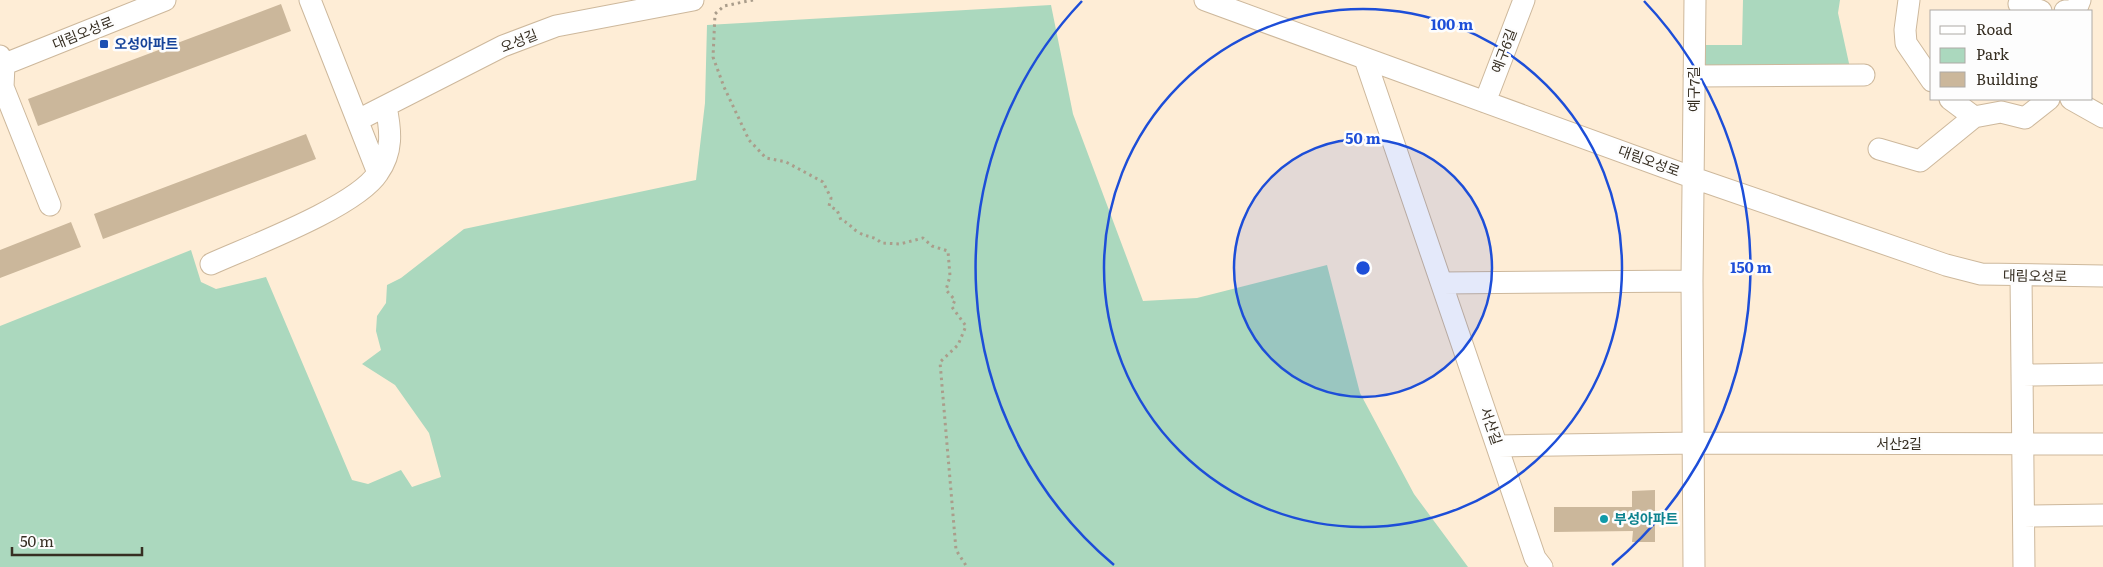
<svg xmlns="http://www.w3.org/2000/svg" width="2103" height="567" viewBox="0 0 2103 567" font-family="Literata,'Noto Sans KR',serif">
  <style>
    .green { fill: #abd8be }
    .building { fill: #cbb79b }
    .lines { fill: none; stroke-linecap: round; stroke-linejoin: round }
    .minor-casing { stroke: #cdb89c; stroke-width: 23 }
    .path { stroke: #aa9d8b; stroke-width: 3; stroke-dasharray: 2.5 4; stroke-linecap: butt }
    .minor { stroke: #fff; stroke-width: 21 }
    .ring { fill: none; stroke: #1d4ed8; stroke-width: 2.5 }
    .transit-dot { fill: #1a4fb4; stroke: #fdfdfd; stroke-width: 2 }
    .culture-dot { fill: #0f9aa8; stroke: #fdfdfd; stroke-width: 2 }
    .labels { text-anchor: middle; stroke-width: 5; stroke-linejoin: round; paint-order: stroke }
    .street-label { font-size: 14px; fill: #362e22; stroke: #fdfdfd }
    .transit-label { font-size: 14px; font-weight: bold; fill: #164399; stroke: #fdfdfd; text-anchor: start }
    .culture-label { font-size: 14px; font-weight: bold; fill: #0d838f; stroke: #fdfdfd; text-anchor: start }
    .centre { fill: #1d4ed8; stroke: #fdfdfd; stroke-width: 2.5 }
    .ring-label { font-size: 15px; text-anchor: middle; font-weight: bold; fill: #1d4ed8; stroke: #fdfdfd; stroke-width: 5; stroke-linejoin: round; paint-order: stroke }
  </style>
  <rect width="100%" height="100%" fill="#feedd6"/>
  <path class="green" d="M1743,0H1840L1838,13L1850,68L1703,72V45H1742Z
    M1051,5L1073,114L1143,301L1197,298L1327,265L1360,393L1414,494L1468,567H0V326L191,250L201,282L216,289L266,277L352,480L368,484L401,470L412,487L441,477L429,433L395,385L362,364L381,350L376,331L377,316L386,303L387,285L401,278L464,229L696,180L705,103L707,25Z"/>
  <path class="building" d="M281,4L291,31L38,126L28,99Z
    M306,134L316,159L103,239L94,214Z
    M71,222L81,247L0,278V250Z
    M1655,490V542H1632L1633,531L1554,532V507H1632V491Z"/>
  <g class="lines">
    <defs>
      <path id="minor" d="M310,0L378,173
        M1205,0L1694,178L1946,265L1981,274L2103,276
        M1909,0L1905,30L1906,43L1932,81
        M2019,4L2041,11
        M2065,11L2076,10L2080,0
        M0,56L4,65L3,87L50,205
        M1365,59L1535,558L1542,567
        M0,66L165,0
        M1694,76L1864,75
        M1950,99L1974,117
        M2071,99L2103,117
        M1485,102L1524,0
        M358,120L503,46L556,26L693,0
        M1879,149L1920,161L1974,117L2001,112L2025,118L2049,99
        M211,264C251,246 356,207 378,173C393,152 391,131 386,107
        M2021,276L2024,567
        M1442,283L1692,281
        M2023,375L2103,374
        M1498,446L1694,443L2103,444
        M2024,516L2103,515
        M1694,567L1692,281L1695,0"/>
    </defs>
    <use href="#minor" class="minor-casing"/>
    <path class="path" d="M753,0L724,6L715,14L713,57L724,87L749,140L766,158L786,162L823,182L831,198L829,206L837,210L841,220C850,223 851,228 858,232C867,238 874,235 881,243L900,244L923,238L932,246L948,251L950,276L946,290L955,300L952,307L966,326L958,345L940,362L956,550L967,567"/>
    <use href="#minor" class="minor"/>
  </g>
  <circle cx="1363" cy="268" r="129" fill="#1d4ed8" fill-opacity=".12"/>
  <g class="ring">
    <circle cx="1363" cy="268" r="129"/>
    <circle cx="1363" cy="268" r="259"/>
    <path d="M1114 565A388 388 0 0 1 1082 1M1644 1A388 388 0 0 1 1612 565"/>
  </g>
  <rect class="transit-dot" x="99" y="39" width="10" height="10" rx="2.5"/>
  <circle class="culture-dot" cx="1604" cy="519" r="5"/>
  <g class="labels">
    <g class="street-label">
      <text transform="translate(83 33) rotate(-22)" y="5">대림오성로</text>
      <text transform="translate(519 41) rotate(-22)" y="5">오성길</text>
      <text transform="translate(1504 51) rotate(-69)" y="5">예구6길</text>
      <text transform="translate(1694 89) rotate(-90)" y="5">예구7길</text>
      <text transform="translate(1649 161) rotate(20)" y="5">대림오성로</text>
      <text transform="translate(2035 276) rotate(1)" y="5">대림오성로</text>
      <text transform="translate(1491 426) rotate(71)" y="5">서산길</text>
      <text x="1899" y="449">서산2길</text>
    </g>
    <g class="transit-label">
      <text x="114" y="49">오성아파트</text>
    </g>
    <g class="culture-label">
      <text x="1614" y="524">부성아파트</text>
    </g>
  </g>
  <circle cx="1363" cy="268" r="8" class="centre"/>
  <g class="ring-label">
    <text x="1452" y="30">100 m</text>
    <text x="1363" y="144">50 m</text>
    <text x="1751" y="273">150 m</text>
  </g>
  <rect x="1930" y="10" width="162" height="90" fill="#fdfdfd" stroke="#adaaa5"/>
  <rect x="1940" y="26" width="25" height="8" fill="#ffffff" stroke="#adaaa5"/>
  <text x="1976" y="35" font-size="15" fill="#362e22">Road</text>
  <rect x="1940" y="48" width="25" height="15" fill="#abd8be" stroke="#adaaa5"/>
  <text x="1976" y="60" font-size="15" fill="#362e22">Park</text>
  <rect x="1940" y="72" width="25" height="15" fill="#cbb79b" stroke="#adaaa5"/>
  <text x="1976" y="85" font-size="15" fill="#362e22">Building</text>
  <path d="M12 547v8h130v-8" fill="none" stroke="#362e22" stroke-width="2.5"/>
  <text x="20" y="547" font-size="15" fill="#362e22" stroke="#fdfdfd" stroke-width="4" paint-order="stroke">50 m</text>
</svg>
